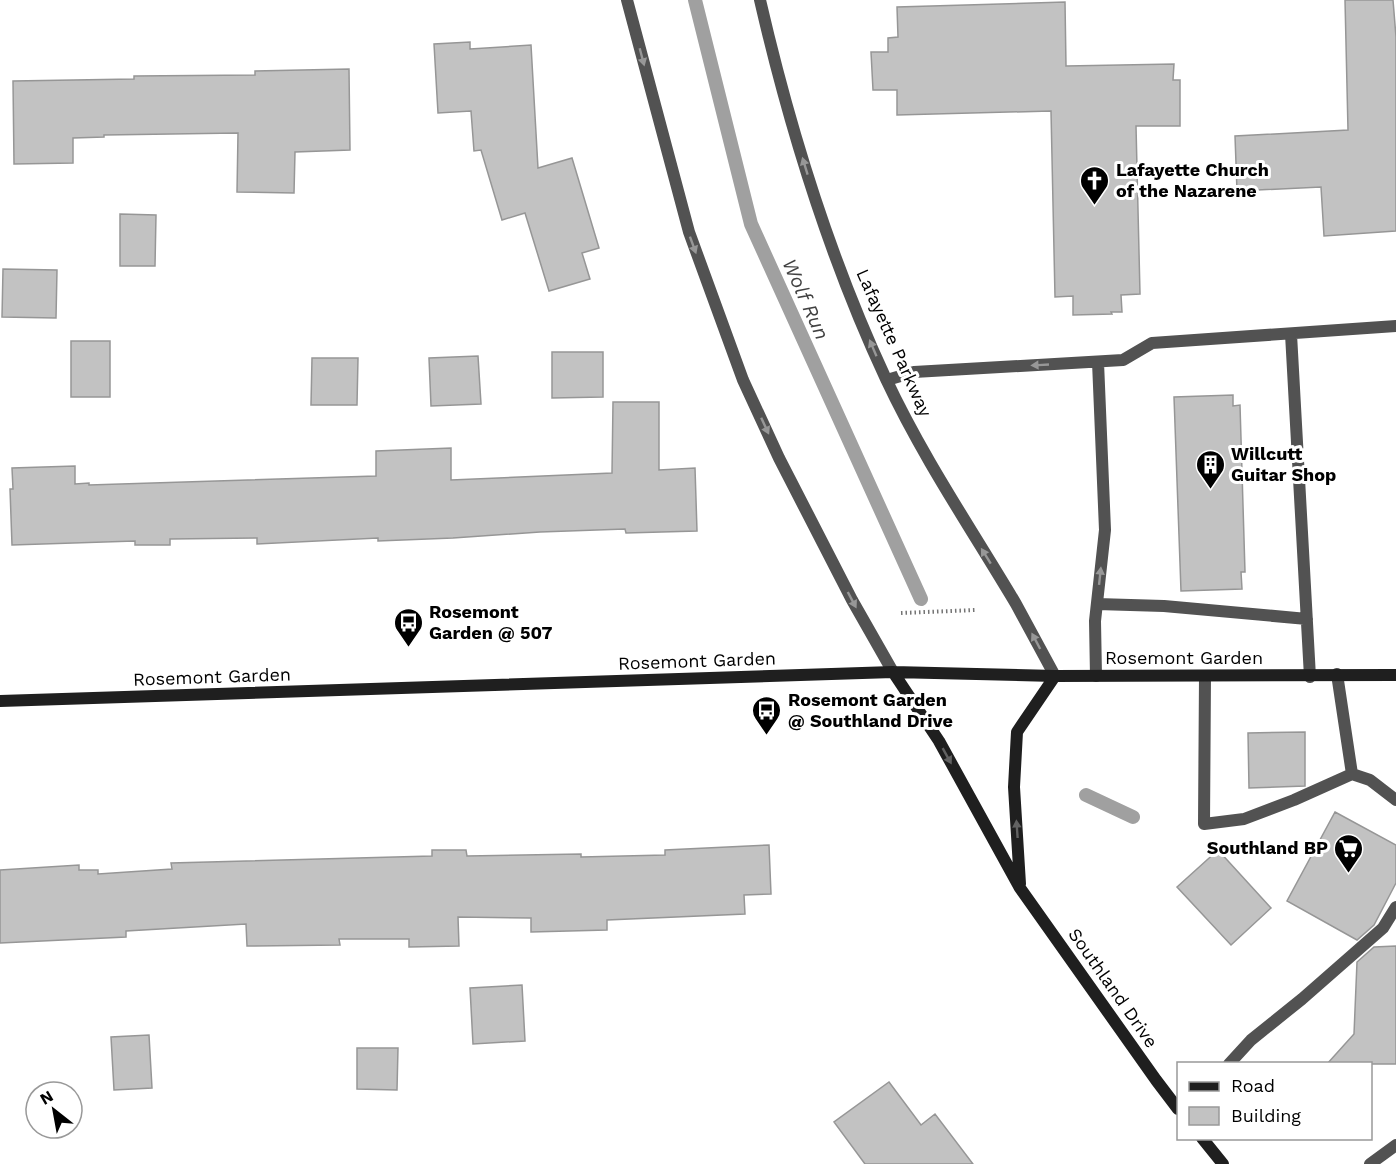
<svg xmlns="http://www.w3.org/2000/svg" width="1396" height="1164" viewBox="0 0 1396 1164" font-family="'Work Sans',sans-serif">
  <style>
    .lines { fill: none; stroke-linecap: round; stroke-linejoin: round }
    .stream { stroke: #a0a0a0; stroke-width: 14 }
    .building { fill: #c2c2c2; stroke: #969696; stroke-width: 1.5 }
    .path { stroke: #747474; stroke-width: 4; stroke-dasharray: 1.5 3; stroke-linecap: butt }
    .lane { stroke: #525252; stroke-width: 12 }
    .street { stroke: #525252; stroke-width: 12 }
    .secondary { stroke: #1f1f1f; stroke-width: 12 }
    .oneway { fill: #979797 }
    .oneway2 { fill: #626262 }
    .labels { text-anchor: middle; stroke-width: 6; stroke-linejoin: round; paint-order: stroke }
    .poi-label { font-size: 18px; font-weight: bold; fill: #000; stroke: #fff; text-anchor: start }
    .street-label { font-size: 18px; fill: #000; stroke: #fff }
    .water-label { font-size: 20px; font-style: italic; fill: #414141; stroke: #fff }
  </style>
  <rect width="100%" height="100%" fill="#fff"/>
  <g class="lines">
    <path class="stream" d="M695,0L751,224L921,599
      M1086,795L1133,817"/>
  </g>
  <path class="building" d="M1345,0H1393L1396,37V231L1324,236L1321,187L1237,191L1235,136L1348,130Z
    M1065,2L1066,66L1174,64L1173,80H1180V126H1136L1140,294L1121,295L1122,312H1111L1112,314L1073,315V296L1055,297L1051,111L897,115V90H873L871,52H888V38L898,37L897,7Z
    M470,42V49L531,45L538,168L572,158L599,248L582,253L590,279L549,291L525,213L502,220L481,150L474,151L471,111L438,113L434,44Z
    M349,69L350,150L295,152L294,193L237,192L238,133L104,135V137L73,138V163L14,164L13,81L134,79V76L255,75V71Z
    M120,214L156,215L155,266H120Z
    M3,269L57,270L56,318L2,317Z
    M71,341H110V397H71Z
    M552,352H603V397L552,398Z
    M478,356L481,404L431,406L429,358Z
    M312,358H358L357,405H311Z
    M1233,395V406L1240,405L1245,572H1241L1242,589L1181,591L1174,397Z
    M613,402H659V470L695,468L697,531L626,533L625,529L540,532L453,538L378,541V538L257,544V538L170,539V545H135V541L12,545L10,489H13L12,468L75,466V484L89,483V485L376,476V451L451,448V480L612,473Z
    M1305,732V786L1249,788L1248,733Z
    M1335,812L1396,845V883L1374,925L1357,940L1287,901Z
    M769,845L771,894L744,895L745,914L607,920V930L531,932V918L458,917L459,946L409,947V939H339L340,945L247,946L246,924L126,931V937L0,943V870L79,865V870H98V874L172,869L171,863L432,856V850H466L467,856L581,854V857L665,855V850Z
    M1218,850L1271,908L1231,945L1177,887Z
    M1396,946V1064H1327L1354,1034L1357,962L1374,947Z
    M522,985L525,1041L473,1044L470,988Z
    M149,1035L152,1088L114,1090L111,1037Z
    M357,1048H398L397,1090L357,1089Z
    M889,1082L921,1125L935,1114L973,1164H865L834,1122Z"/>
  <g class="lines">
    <path class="path" d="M901,613L976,610"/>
    <path class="lane" d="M1291,334L1310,677
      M887,380L914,372L1123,360L1152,343L1396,326
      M1097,604L1164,606L1307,619
      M1337,674L1352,774L1370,780L1396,800
      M1096,676L1095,621L1105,530L1098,362
      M1205,676L1204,824L1244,819L1294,800L1352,774
      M1229,1064L1251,1040L1302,999L1383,928L1396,907
      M1370,1164L1396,1145"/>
    <path class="street" d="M627,0L689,232L743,380L779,458L852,600L893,672
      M760,0C790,130 830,259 886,379C923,458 972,530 1016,604C1029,628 1042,652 1055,676"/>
    <path class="secondary" d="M893,672L939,741L1020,888L1156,1080L1178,1109
      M0,701L893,672L1055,676L1396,675
      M1020,884L1014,787L1017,732L1055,676
      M1202,1138L1223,1164"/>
  </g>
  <defs><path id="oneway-solid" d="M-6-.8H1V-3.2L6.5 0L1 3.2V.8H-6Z" transform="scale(1.5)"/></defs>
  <g class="oneway">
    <use href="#oneway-solid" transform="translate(642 57) rotate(75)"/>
    <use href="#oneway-solid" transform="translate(805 166) rotate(-107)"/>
    <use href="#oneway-solid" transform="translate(693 245) rotate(70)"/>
    <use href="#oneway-solid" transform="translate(873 348) rotate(-113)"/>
    <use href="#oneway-solid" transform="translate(1040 365) rotate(177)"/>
    <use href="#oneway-solid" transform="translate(765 426) rotate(65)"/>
    <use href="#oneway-solid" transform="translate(986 556) rotate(-122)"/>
    <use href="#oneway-solid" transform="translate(1100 576) rotate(-84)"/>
    <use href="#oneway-solid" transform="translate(852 600) rotate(62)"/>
    <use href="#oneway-solid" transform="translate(1036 641) rotate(-118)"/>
  </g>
  <g class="oneway2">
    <use href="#oneway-solid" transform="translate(947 756) rotate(61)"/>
    <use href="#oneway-solid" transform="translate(1017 829) rotate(-94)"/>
  </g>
  <defs>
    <symbol id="church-pin" viewBox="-11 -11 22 30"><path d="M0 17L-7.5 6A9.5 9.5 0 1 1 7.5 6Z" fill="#000" stroke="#fff"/><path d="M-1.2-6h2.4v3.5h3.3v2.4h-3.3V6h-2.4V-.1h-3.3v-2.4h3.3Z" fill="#fff"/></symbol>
    <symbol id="building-pin" viewBox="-11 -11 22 30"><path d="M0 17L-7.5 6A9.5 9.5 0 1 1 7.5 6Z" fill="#000" stroke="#fff"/><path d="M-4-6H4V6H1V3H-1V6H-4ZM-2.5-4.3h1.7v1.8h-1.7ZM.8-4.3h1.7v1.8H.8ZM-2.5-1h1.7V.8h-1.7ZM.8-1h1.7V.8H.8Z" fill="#fff"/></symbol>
    <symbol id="bus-pin" viewBox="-11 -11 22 30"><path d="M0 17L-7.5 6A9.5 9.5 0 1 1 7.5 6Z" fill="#000" stroke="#fff"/><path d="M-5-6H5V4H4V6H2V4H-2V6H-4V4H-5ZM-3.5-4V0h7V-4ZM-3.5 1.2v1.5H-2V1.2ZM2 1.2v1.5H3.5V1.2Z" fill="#fff"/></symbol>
    <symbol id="supermarket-pin" viewBox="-11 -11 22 30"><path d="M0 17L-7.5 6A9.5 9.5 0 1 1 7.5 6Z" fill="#000" stroke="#fff"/><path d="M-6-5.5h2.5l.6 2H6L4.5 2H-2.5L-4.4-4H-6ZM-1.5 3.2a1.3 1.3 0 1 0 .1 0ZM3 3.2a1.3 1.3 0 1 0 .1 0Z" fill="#fff"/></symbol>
  </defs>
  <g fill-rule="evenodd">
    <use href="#church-pin" x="1078" y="164" width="33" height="45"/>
    <use href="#building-pin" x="1194" y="448" width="33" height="45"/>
    <use href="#bus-pin" x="392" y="606" width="33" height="45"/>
    <use href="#bus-pin" x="750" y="694" width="33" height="45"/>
    <use href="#supermarket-pin" x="1332" y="832" width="33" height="45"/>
  </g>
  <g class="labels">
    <g class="poi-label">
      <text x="1116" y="176">Lafayette Church<tspan x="1116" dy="21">of the Nazarene</tspan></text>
      <text x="1231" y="460">Willcutt<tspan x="1231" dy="21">Guitar Shop</tspan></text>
      <text x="429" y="618">Rosemont<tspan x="429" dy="21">Garden @ 507</tspan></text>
      <text x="788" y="706">Rosemont Garden<tspan x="788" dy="21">@ Southland Drive</tspan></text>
      <text x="1328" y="854" text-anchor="end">Southland BP</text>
    </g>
    <g class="street-label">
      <text transform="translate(894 343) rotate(66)" y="6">Lafayette Parkway</text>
      <text x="1184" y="664">Rosemont Garden</text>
      <text transform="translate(697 661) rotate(-2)" y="6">Rosemont Garden</text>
      <text transform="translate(212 677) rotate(-2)" y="6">Rosemont Garden</text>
      <text transform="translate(1113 988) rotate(55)" y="6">Southland Drive</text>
    </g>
    <g class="water-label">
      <text transform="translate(806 299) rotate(66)" y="7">Wolf Run</text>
    </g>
  </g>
  <rect x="1177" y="1062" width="195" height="78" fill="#ffffff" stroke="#999999" stroke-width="1.5"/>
  <rect x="1189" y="1082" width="30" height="9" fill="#1f1f1f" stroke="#999999" stroke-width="1.5"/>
  <text x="1231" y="1092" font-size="18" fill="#000000">Road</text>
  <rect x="1189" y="1107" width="30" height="18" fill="#c2c2c2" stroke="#999999" stroke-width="1.5"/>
  <text x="1231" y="1122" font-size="18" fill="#000000">Building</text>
  <g transform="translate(54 1110) rotate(329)"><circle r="28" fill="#ffffff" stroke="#999999" stroke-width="1.5"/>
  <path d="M0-4.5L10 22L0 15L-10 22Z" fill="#000000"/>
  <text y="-9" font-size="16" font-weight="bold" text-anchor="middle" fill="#000000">N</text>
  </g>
</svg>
